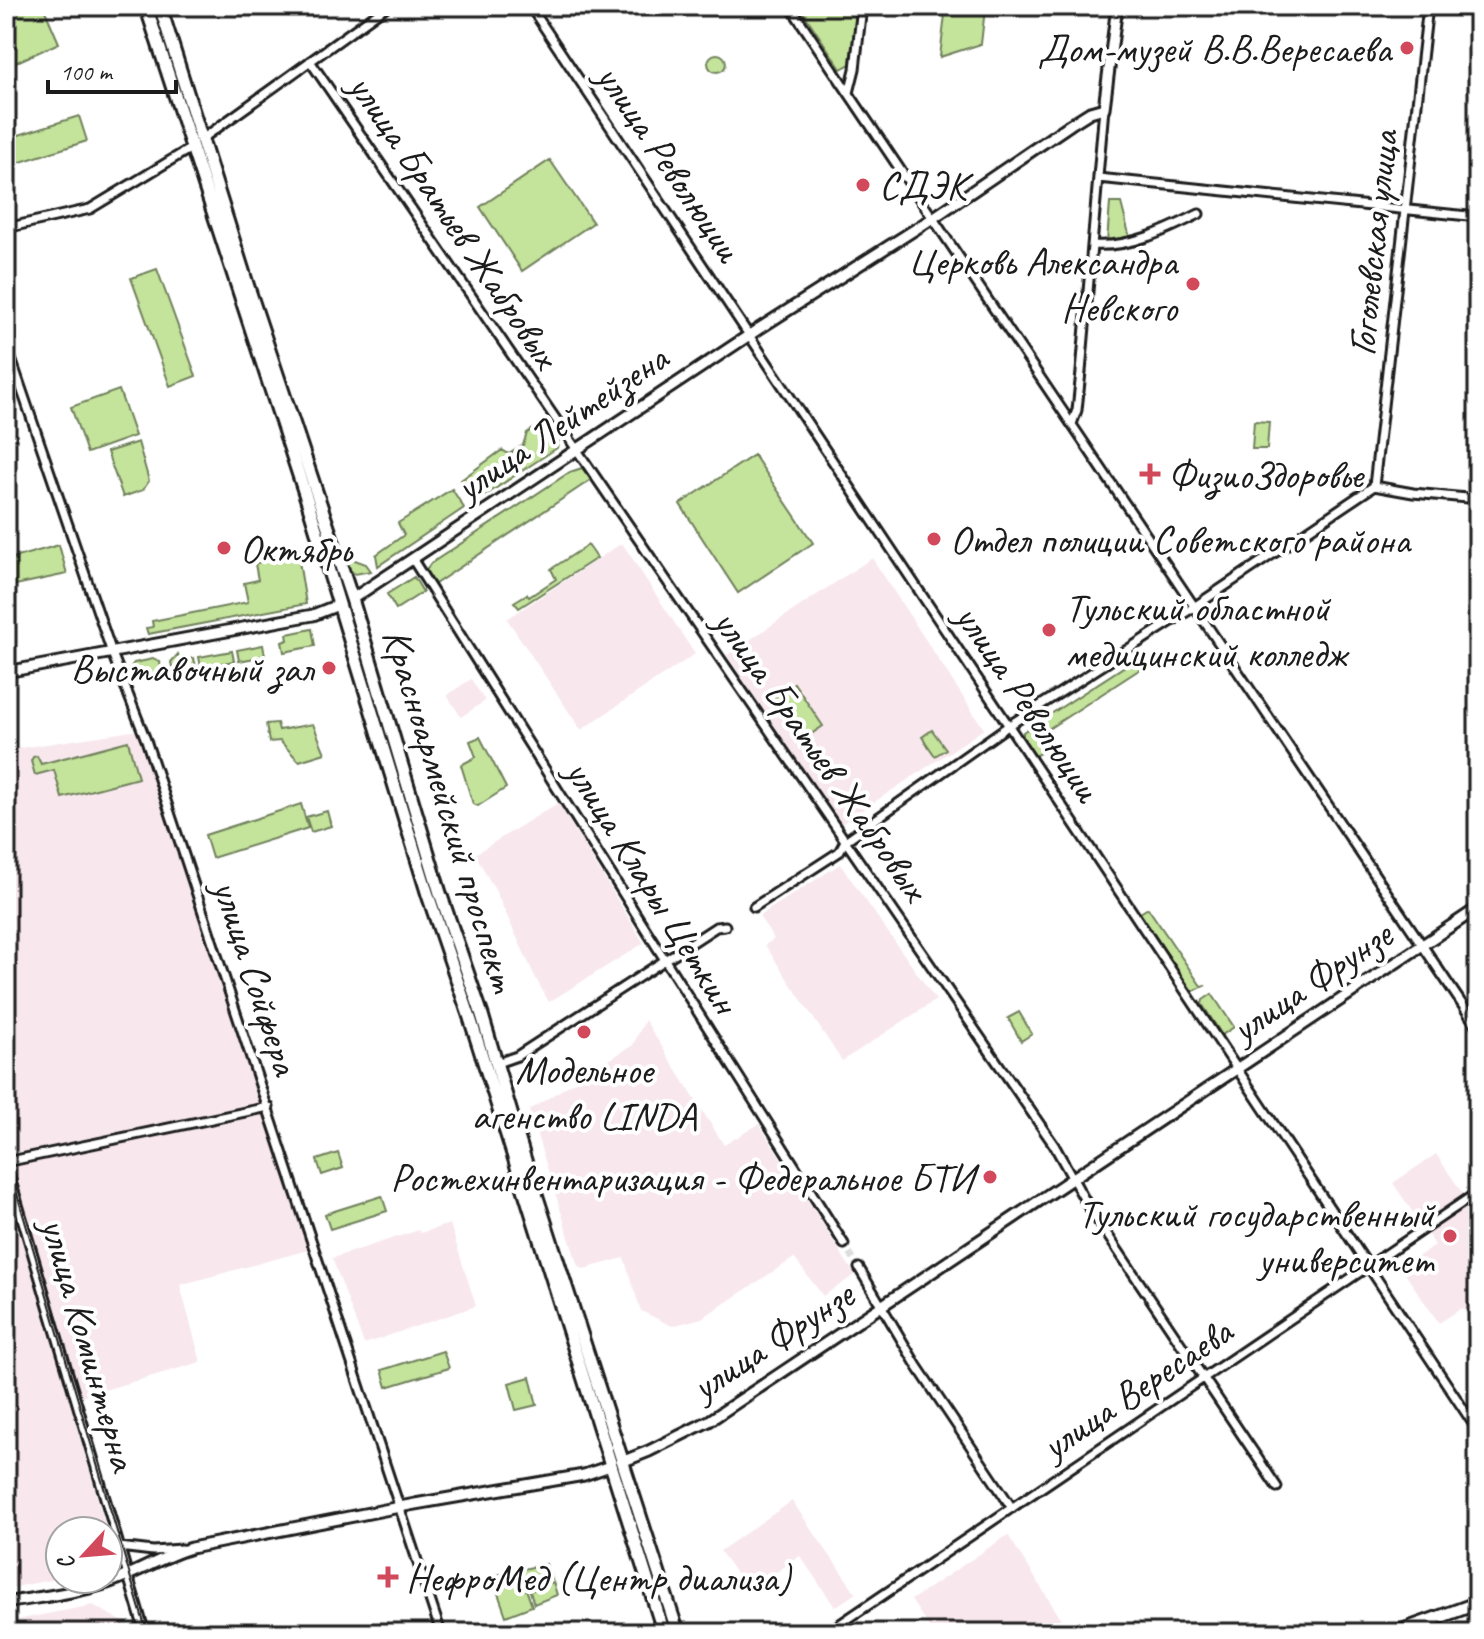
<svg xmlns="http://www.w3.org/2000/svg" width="1484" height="1639" viewBox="0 0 1484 1639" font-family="Caveat,sans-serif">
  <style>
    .built { fill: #f8e8ee }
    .green { fill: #c4e39b; stroke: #70805c; stroke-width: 2 }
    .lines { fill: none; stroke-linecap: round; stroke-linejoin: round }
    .minor-tunnel { stroke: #ddd; stroke-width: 7; stroke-dasharray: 7 3.5; stroke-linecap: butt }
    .minor-casing { stroke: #1c1c1c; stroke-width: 13 }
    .tertiary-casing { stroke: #1c1c1c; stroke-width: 15 }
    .primary-casing { stroke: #1c1c1c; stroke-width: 17 }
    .minor { stroke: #fff; stroke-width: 7 }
    .tertiary { stroke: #fff; stroke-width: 9 }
    .primary { stroke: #fff; stroke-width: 11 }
    .tram { stroke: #1c1c1c; stroke-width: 2 }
    .poi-dot { fill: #d1495b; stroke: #fff; stroke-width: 3 }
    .labels { text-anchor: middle; stroke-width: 8; stroke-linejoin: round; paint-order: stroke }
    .poi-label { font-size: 40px; fill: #1c1c1c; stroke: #fff; text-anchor: start }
    .street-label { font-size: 40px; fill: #1c1c1c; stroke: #fff }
  </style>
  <rect width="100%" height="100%" fill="#fff"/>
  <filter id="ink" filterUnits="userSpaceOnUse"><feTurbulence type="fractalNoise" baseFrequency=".0125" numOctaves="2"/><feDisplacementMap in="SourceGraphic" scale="16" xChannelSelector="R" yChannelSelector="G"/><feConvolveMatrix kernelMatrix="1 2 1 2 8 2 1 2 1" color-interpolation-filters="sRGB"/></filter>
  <g filter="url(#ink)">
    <path class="built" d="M622,543L695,654L581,730L507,619Z
      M872,558L984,729L840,825L727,655Z
      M471,679L485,701L461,717L447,695Z
      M139,730L263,1105L16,1154L6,1120V734L14,749Z
      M558,803L644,943L549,1002L536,979L496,892L475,854Z
      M840,864L936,1000L842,1061L765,945L774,939L759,916Z
      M645,1020L724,1145L759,1124L855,1275L823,1296L794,1258L702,1318L672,1326L641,1311L624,1258L584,1269L578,1266L529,1110L633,1045Z
      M265,1110L308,1250L180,1285L201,1362L80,1397L11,1164Z
      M1436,1154L1478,1216L1465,1227L1478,1246V1331L1462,1308L1439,1323L1401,1268L1435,1245L1393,1183Z
      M6,1183L107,1531H60V1578L6,1589Z
      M450,1224L476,1306L364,1344L332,1258L419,1230L420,1233Z
      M792,1501L856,1593L835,1607L800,1556L749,1591L720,1551Z
      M1008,1535L1070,1633H933L911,1600Z
      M93,1605L132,1627L133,1633H6V1622Z"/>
    <path class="green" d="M6,6H43L59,43L6,67Z
      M799,6H857L850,64L841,69Z
      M946,6L985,9L981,44L940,57Z
      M708 63a9 9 0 1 1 18 0a9 9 0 1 1-18 0Z
      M79,116L87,141L8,166L6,139Z
      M550,160L593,223L522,271L480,207Z
      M1110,203H1121L1130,238L1107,242Z
      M157,269L196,376L170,386L131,278Z
      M119,390L135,436L87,453L71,407Z
      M546,421L559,439L557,448L478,500L474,499L461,480L502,450L509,454L523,445L527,433Z
      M1254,421L1269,422L1267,449H1252Z
      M138,442L149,481L143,490L123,497L107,452Z
      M754,455L813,543L738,593L680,504Z
      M582,468L591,479L589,481L432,586L426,571L430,564L570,472Z
      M452,489L464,508L378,566L376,555L404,535L398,523Z
      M59,545L67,574L6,587V560Z
      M298,545L302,559L299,561L306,604L148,634L146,628L153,627L152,621L248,602L244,583L258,580L255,564Z
      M588,545L597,558L519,608L514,602L527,594L529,597L556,579L551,569Z
      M344,556L366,564L371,571L355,574L350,570Z
      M414,577L423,592L396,609L387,594Z
      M312,629L315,646L284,652L282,642L288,640L287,634Z
      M263,645L265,656L239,661L237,650Z
      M232,651L234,661L201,667L199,657Z
      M178,654L180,661L194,658L196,668L173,672L171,662Z
      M1142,655L1148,664L1039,735L1048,748L1035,756L1023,738V732Z
      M153,659L160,662L162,674L134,681L130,668L134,663Z
      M794,683L823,726L801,741L772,698Z
      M277,723L279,730L313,724L325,753L299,761L280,741L269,742L266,724Z
      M932,730L946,749L935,756L922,737Z
      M480,737L506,788L478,806L473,804L461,765L476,757L470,741Z
      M128,741L138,778L62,798L54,770L35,775L31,761L33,757L37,756L41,764Z
      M301,804L308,828L212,858L205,835Z
      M327,811L331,826L311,832L306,817Z
      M1148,908L1201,986L1206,985L1192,992L1140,913Z
      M1212,994L1234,1027L1222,1035L1202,1004L1203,1000Z
      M1019,1012L1032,1034L1021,1041L1008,1018Z
      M338,1153L343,1168L322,1175L317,1160Z
      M382,1196L387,1211L330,1229L325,1214Z
      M443,1351L449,1368L387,1387L382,1370Z
      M530,1377L537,1405L516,1410L509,1383Z
      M546,1564L552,1579L526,1589L532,1606L506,1616L492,1576Z
      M553,1582L557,1595L534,1604L530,1591Z"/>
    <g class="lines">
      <path class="minor-tunnel" d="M844,1244L859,1268"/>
      <defs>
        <path id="minor" d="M530,6L1478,1431
          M790,6L1478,1028
          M310,61L1054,1145L1088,1206L1277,1487
          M849,93L855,69L862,6
          M202,139L387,6
          M1098,178L1478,217
          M6,228L90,209L191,148
          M1092,245C1130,248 1165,231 1199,214
          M6,344L112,653L146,740L441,1633
          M1072,424L1077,410L1081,372L1104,108
          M1374,486L1428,6
          M413,560L844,1244
          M754,907L839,852L845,841L1008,726L1194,607L1374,486L1413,493L1478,499
          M497,1063L517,1056L716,927L725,926
          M6,1162L269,1107
          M6,1164L145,1633
          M859,1268L917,1366L1012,1508
          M119,1547L153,1551L181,1549
          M827,1633L1478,1192"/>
        <path id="tertiary" d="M352,599L760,328L933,218L1071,124L1090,112L1104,108L1117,6
          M6,672L313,615L338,605
          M624,1461L649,1451L709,1421L1478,908
          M6,1603C38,1597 73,1594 104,1584C135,1575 160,1557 191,1548L415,1504L584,1475L610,1466"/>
        <path id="primary" d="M146,6L309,506L428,895L470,1018L664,1633
          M160,6L248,287L352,599L440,893L482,1015L524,1157L678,1633
          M1395,1633L1478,1603"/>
      </defs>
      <use href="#minor" class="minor-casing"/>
      <use href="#tertiary" class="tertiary-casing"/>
      <use href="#primary" class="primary-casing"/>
      <use href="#minor" class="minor"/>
      <use href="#tertiary" class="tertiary"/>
      <use href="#primary" class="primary"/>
      <path class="tram" d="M6,1157L147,1633"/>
    </g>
  </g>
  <g class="poi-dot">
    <circle cx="1407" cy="48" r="8"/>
    <circle cx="863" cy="185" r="8"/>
    <circle cx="1193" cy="284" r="8"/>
    <path d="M1146 462h8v8h8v8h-8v8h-8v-8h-8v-8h8z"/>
    <circle cx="934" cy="539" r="8"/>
    <circle cx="224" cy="548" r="8"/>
    <circle cx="1049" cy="630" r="8"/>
    <circle cx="329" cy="668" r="8"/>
    <circle cx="584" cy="1032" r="8"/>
    <circle cx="990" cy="1177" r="8"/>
    <circle cx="1450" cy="1236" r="8"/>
    <path d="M384 1565h8v8h8v8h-8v8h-8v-8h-8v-8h8z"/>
  </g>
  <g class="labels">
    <g class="poi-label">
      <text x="1391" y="62" text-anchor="end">Дом-музей В.В.Вересаева</text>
      <text x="879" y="199">СДЭК</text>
      <text x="1177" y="275" text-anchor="end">Церковь Александра<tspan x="1177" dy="46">Невского</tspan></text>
      <text x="1168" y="488">ФизиоЗдоровье</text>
      <text x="950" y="553">Отдел полиции Советского района</text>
      <text x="240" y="562">Октябрь</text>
      <text x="1065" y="621">Тульский областной<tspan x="1065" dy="46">медицинский колледж</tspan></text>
      <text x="313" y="682" text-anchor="end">Выставочный зал</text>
      <text x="584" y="1083" text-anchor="middle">Модельное<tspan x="584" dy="46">агенство LINDA</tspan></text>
      <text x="974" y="1191" text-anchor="end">Ростехинвентаризация - Федеральное БТИ</text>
      <text x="1434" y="1227" text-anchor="end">Тульский государственный<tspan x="1434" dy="46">университет</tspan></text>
      <text x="406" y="1591">НефроМед (Центр диализа)</text>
    </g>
    <g class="street-label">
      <text transform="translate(670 162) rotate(56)" y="14">улица Революции</text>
      <text transform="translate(455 220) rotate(56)" y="14">улица Братьев Жабровых</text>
      <text transform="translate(1372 243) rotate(-84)" y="14">Гоголевская улица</text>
      <text transform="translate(561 422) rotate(-34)" y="14">улица Лейтейзена</text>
      <text transform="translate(1029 702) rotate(56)" y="14">улица Революции</text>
      <text transform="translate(822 754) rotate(55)" y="14">улица Братьев Жабровых</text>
      <text transform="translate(451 810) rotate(73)" y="14">Красноармейский проспект</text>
      <text transform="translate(653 886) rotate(58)" y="14">улица Клары Цеткин</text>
      <text transform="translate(257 977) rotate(72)" y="14">улица Сойфера</text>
      <text transform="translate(1311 981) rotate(-34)" y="14">улица Фрунзе</text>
      <text transform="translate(772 1340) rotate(-33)" y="14">улица Фрунзе</text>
      <text transform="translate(90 1344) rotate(74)" y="14">улица Коминтерна</text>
      <text transform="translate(1136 1388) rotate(-34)" y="14">улица Вересаева</text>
    </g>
  </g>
  <rect width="1484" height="1639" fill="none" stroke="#fff" stroke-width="32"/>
  <rect x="16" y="16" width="1452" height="1607" fill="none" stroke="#1c1c1c" stroke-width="3" filter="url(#ink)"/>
  <g transform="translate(84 1555) rotate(244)"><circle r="38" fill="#ffffff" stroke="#a4a4a4" stroke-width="2"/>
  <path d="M0-6L14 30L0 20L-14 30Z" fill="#d1495b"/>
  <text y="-12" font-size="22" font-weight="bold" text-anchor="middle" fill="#1c1c1c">С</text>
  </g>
  <path d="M48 80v12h128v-12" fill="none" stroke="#1c1c1c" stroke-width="4"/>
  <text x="60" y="80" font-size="24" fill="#1c1c1c" stroke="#ffffff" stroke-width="6" paint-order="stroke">100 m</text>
</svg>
